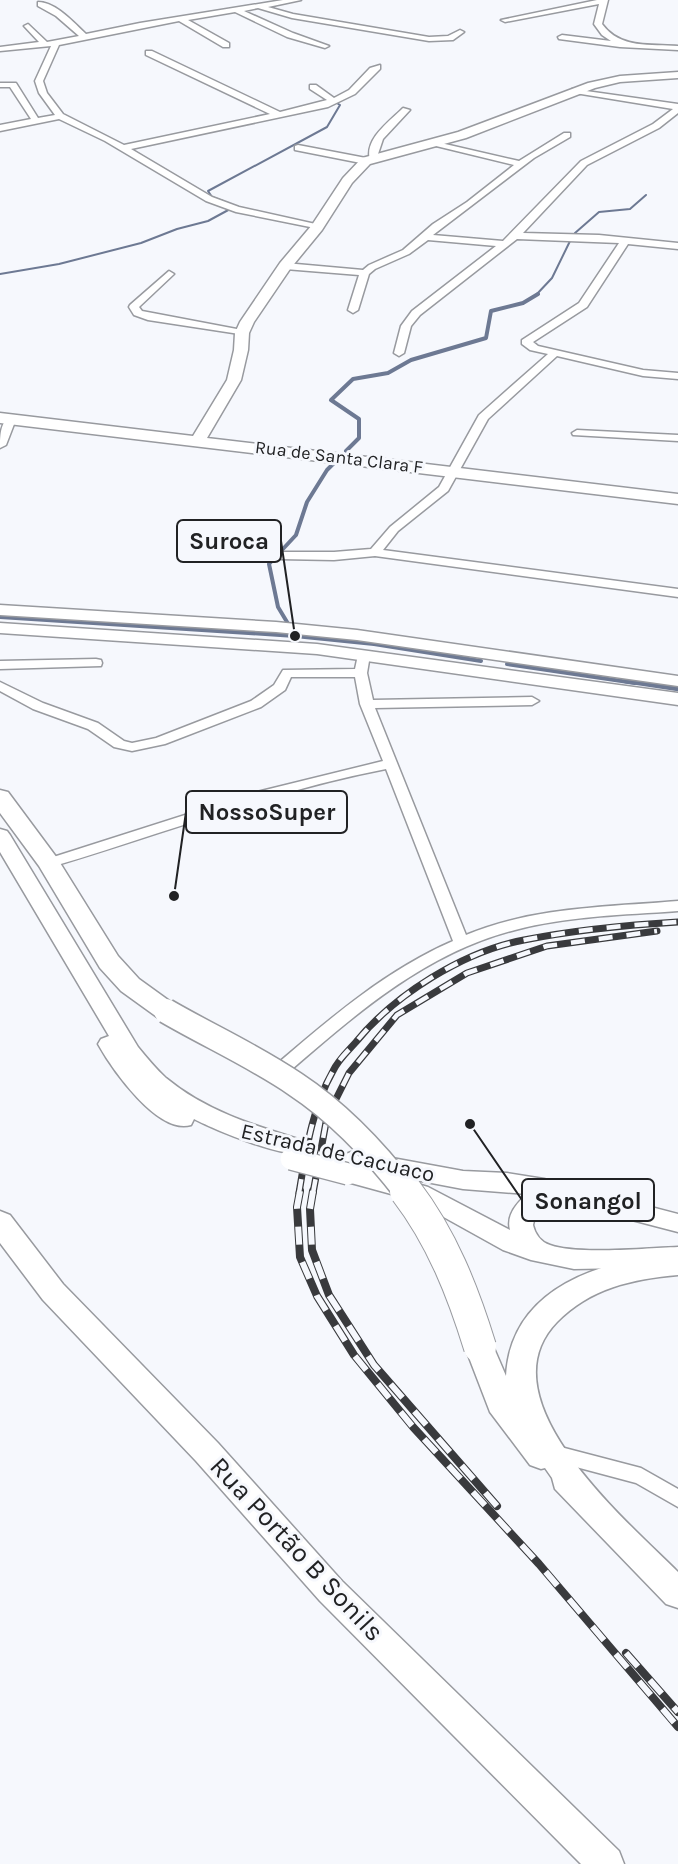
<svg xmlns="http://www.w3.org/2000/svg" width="678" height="1864" viewBox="0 0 678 1864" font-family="Karla,sans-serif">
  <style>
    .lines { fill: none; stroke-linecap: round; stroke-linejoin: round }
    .stream-far2 { stroke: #6d7993; stroke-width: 2 }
    .stream-far1 { stroke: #6d7993; stroke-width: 4 }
    .stream { stroke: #6d7993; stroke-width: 4.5 }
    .street-casing { stroke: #989a9f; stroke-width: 3 }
    .secondary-casing { stroke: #989a9f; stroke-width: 3 }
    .primary-casing { stroke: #989a9f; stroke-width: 3 }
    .street { fill: #fff; fill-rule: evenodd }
    .secondary { fill: #fff; fill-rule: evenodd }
    .primary { fill: #fff; fill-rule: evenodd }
    .rail-far1-casing { stroke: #393a3d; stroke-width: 7 }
    .rail-casing { stroke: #393a3d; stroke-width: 8 }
    .rail-far1 { stroke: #f6f8fd; stroke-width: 4.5; stroke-dasharray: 14; stroke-linecap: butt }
    .rail { stroke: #f6f8fd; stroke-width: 6; stroke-dasharray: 18; stroke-linecap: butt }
    .secondary-bridge-casing { stroke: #989a9f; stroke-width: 24; stroke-linecap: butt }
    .primary-bridge-far1-casing { stroke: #989a9f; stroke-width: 27; stroke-linecap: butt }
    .primary-bridge-casing { stroke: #989a9f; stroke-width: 34; stroke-linecap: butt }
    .secondary-bridge { stroke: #fff; stroke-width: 21 }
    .primary-bridge-far1 { stroke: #fff; stroke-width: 24 }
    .primary-bridge { stroke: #fff; stroke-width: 32 }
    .labels { text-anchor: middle; stroke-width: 6; stroke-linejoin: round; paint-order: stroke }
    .far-street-label { font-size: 18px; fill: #212224; stroke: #f6f8fd }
    .street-label { font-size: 22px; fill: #212224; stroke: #f6f8fd }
    .near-street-label { font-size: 27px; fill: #212224; stroke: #f6f8fd }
    .leader { fill: none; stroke: #212224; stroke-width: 2 }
    .callout-dot { fill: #212224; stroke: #f6f8fd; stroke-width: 2 }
    .callout { fill: #f6f8fd; stroke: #212224; stroke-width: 2 }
    .callout-label { font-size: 24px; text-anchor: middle; font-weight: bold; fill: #212224 }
  </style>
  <rect width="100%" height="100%" fill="#f6f8fd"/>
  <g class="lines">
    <path class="stream-far2" d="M223,201L212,197L208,191L327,127L340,105L332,100
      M575,233L599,212L630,209L646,195
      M0,274L59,264L141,243L177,229L208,221L232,208
      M536,295L552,278L572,237"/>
    <path class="stream-far1" d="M346,451L359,438V419L331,400L353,379L388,373L411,360L486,338L491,311L523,303L538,294
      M0,617L295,636L374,644L481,661
      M290,627L278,607L269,564L296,535L307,502L327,470L338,459
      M507,664L635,683"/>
    <path class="stream" d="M625,681L678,689"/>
    <defs>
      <path id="street" d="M283,0H301L268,7L293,14L429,37L448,36L460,30L464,32L453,40L429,41L292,18L258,8L244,11L293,33L329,46L325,48L287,37L235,12L188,20L229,43V47H223L179,21L59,45L43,81L47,93L63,114L124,145L270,114L146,55V51H152L280,112L327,100L310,89V85H316L334,98L349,90L370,68L380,65V69L355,94L328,107L131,149L212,197L239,207L320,225V229L236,212L206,201L105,141L59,119L0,131V125L31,119L10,87H0V83H16L38,118L55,115L39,93L35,81L51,46L0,51V47L39,42L24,26L28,24L47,42L79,36L56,16L38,6V2C56,2 74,23 86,34L140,23Z
        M597,0H608L602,24C620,49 651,44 678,46V50L620,47L559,39L558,37L562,35L611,41L602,35L594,24L599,4L505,22L501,20Z
        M572,89L678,104V113L659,128L587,165L523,233L599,235L678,243V249L628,244L587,307L533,342L538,346L643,370L678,373V379L643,376L557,356L488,419L448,491L398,531L383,550L678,589V597L375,556L334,560L279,559L277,556L283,552H334L371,549L390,527L439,487L479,415L548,354L530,350L522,344V340L579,303L619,243L517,239L420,315L411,326L404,353L399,356L394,353L401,326L412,311L496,246L428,240L409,254L375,269L369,274L358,310L353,313L348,310L359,275L285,269L280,266L285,263L363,270L369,265L403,250L433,224L467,202L514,165L432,145V141L519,161L564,133H570V137L534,158L433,235L503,241L581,161L653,124L673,109L575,93H572Z
        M403,108L410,110L383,139L376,160H370C364,139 390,121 403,108Z
        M298,145L366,158L370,161L366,164L295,150V146Z
        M169,271L174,274L139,307L142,311L242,330L246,331V335L148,320L134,315L129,307L130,305Z
        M11,416L16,419L6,445L0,448C0,437 0,421 11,416Z
        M577,430L678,435V441L573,435L572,433Z
        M364,651L370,655L367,673L373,700L532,697L539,701L532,705L375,708L466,935C532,907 607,907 678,901V911C624,915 568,916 515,930C424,953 352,1017 283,1077H271L269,1073L271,1069C327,1021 384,971 453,941L386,769C272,791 165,833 54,866L49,868L42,863L44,860L257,792L383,761L360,704L355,677H291L285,690L261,707L165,744L132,751L114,747L88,729L33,709L0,691V682L43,703L98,723L124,741L132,743L156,738L251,701L274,685L283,670L355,669L358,655Z
        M96,659L101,660L102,663L101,666L0,669V661Z
        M553,1445L641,1468L678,1489V1507L636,1483L546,1459L543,1453L546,1447Z"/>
      <path id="secondary" d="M678,72V78L620,82L595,88L466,138L370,164L352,183L322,230L290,269L254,322L249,333L248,350L241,380L207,438L678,494V504L0,423V413L193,436L227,380L234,350L235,333L240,322L280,263L312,225L343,178L362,158L458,132L588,83L620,76Z
        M0,605L276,622L357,630L678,676V686L357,640L276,632L0,615Z
        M0,623L317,644L678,693V705L317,654L0,633Z
        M0,829L7,831L10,835L138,1047C147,1058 156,1069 166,1078C207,1112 256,1126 305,1141L309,1147L305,1153C285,1159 215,1130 194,1119L191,1125C158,1135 112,1069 98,1044L101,1039L109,1036L0,852Z
        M354,1151L463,1171L507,1173L544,1179L678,1214V1232L559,1201C546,1204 535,1211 533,1225C535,1234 541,1242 550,1245C578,1255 646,1248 678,1247V1267L574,1269L531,1260L503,1250L413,1200L340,1180L336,1174L340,1168L346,1166L342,1160L346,1154ZM379,1173L463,1189L527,1194C517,1203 506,1215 510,1230L428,1187Z"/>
      <path id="primary" d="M0,790L8,792L57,858L118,956L139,979L175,1005L179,1011L175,1017L166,1020L157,1017L121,991L100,968L39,866L0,813Z
        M0,1211L10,1215L63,1284L218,1443L342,1581L619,1851L624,1864H581L320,1601L196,1461L43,1300L0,1243Z
        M678,1253V1275C633,1279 590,1288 557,1322C482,1399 627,1521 678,1572V1608L666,1604L555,1489L552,1478L545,1468L541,1469L530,1465L490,1412L465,1347L470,1339L480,1335L490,1339L506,1376C511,1286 603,1260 678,1253Z"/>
    </defs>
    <use href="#street" class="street-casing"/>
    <use href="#secondary" class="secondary-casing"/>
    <use href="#primary" class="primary-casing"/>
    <use href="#street" class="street"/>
    <use href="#secondary" class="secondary"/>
    <use href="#primary" class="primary"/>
    <defs>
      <path id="rail-far1" d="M299,1193C306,1151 312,1108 333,1071C338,1060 348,1051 356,1042C394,995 464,951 524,940C575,930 627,925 678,922
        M313,1193L327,1117L349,1073L397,1015L467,973L547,946L657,931"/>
      <path id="rail" d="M300,1191L297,1207L300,1257L317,1296L354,1355L413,1427L539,1564L678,1727
        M313,1191L310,1209L312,1250L329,1295L374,1365L497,1506
        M626,1653L678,1712"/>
    </defs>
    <use href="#rail-far1" class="rail-far1-casing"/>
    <use href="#rail" class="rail-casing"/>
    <use href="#rail-far1" class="rail-far1"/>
    <use href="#rail" class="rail"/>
    <defs>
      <path id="secondary-bridge" d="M291,1159L348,1174"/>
      <path id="primary-bridge-far1" d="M166,1011C209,1036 254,1056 295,1084C339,1113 375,1151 407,1193"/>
      <path id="primary-bridge" d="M406,1191C442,1238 463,1292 480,1347"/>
    </defs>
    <use href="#secondary-bridge" class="secondary-bridge-casing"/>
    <use href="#primary-bridge-far1" class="primary-bridge-far1-casing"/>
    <use href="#primary-bridge" class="primary-bridge-casing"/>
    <use href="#secondary-bridge" class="secondary-bridge"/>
    <use href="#primary-bridge-far1" class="primary-bridge-far1"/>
    <use href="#primary-bridge" class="primary-bridge"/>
  </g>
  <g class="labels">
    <g class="far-street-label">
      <text transform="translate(339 457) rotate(7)" y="6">Rua de Santa Clara F</text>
    </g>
    <g class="street-label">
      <text transform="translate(338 1152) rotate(13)" y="8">Estrada de Cacuaco</text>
    </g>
    <g class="near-street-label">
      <text transform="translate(297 1549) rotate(47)" y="9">Rua Portão B Sonils</text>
    </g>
  </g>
  <path class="leader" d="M295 636L281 541M174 896L186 812M470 1124L522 1200"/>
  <g class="callout-dot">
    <circle cx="295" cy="636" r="6"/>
    <circle cx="174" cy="896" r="6"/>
    <circle cx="470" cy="1124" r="6"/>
  </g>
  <g class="callout">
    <rect x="177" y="520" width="104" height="42" rx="6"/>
    <rect x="186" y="791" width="161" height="42" rx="6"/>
    <rect x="522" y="1179" width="132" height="42" rx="6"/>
  </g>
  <g class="callout-label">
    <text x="229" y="549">Suroca</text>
    <text x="267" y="820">NossoSuper</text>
    <text x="588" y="1209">Sonangol</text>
  </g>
</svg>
